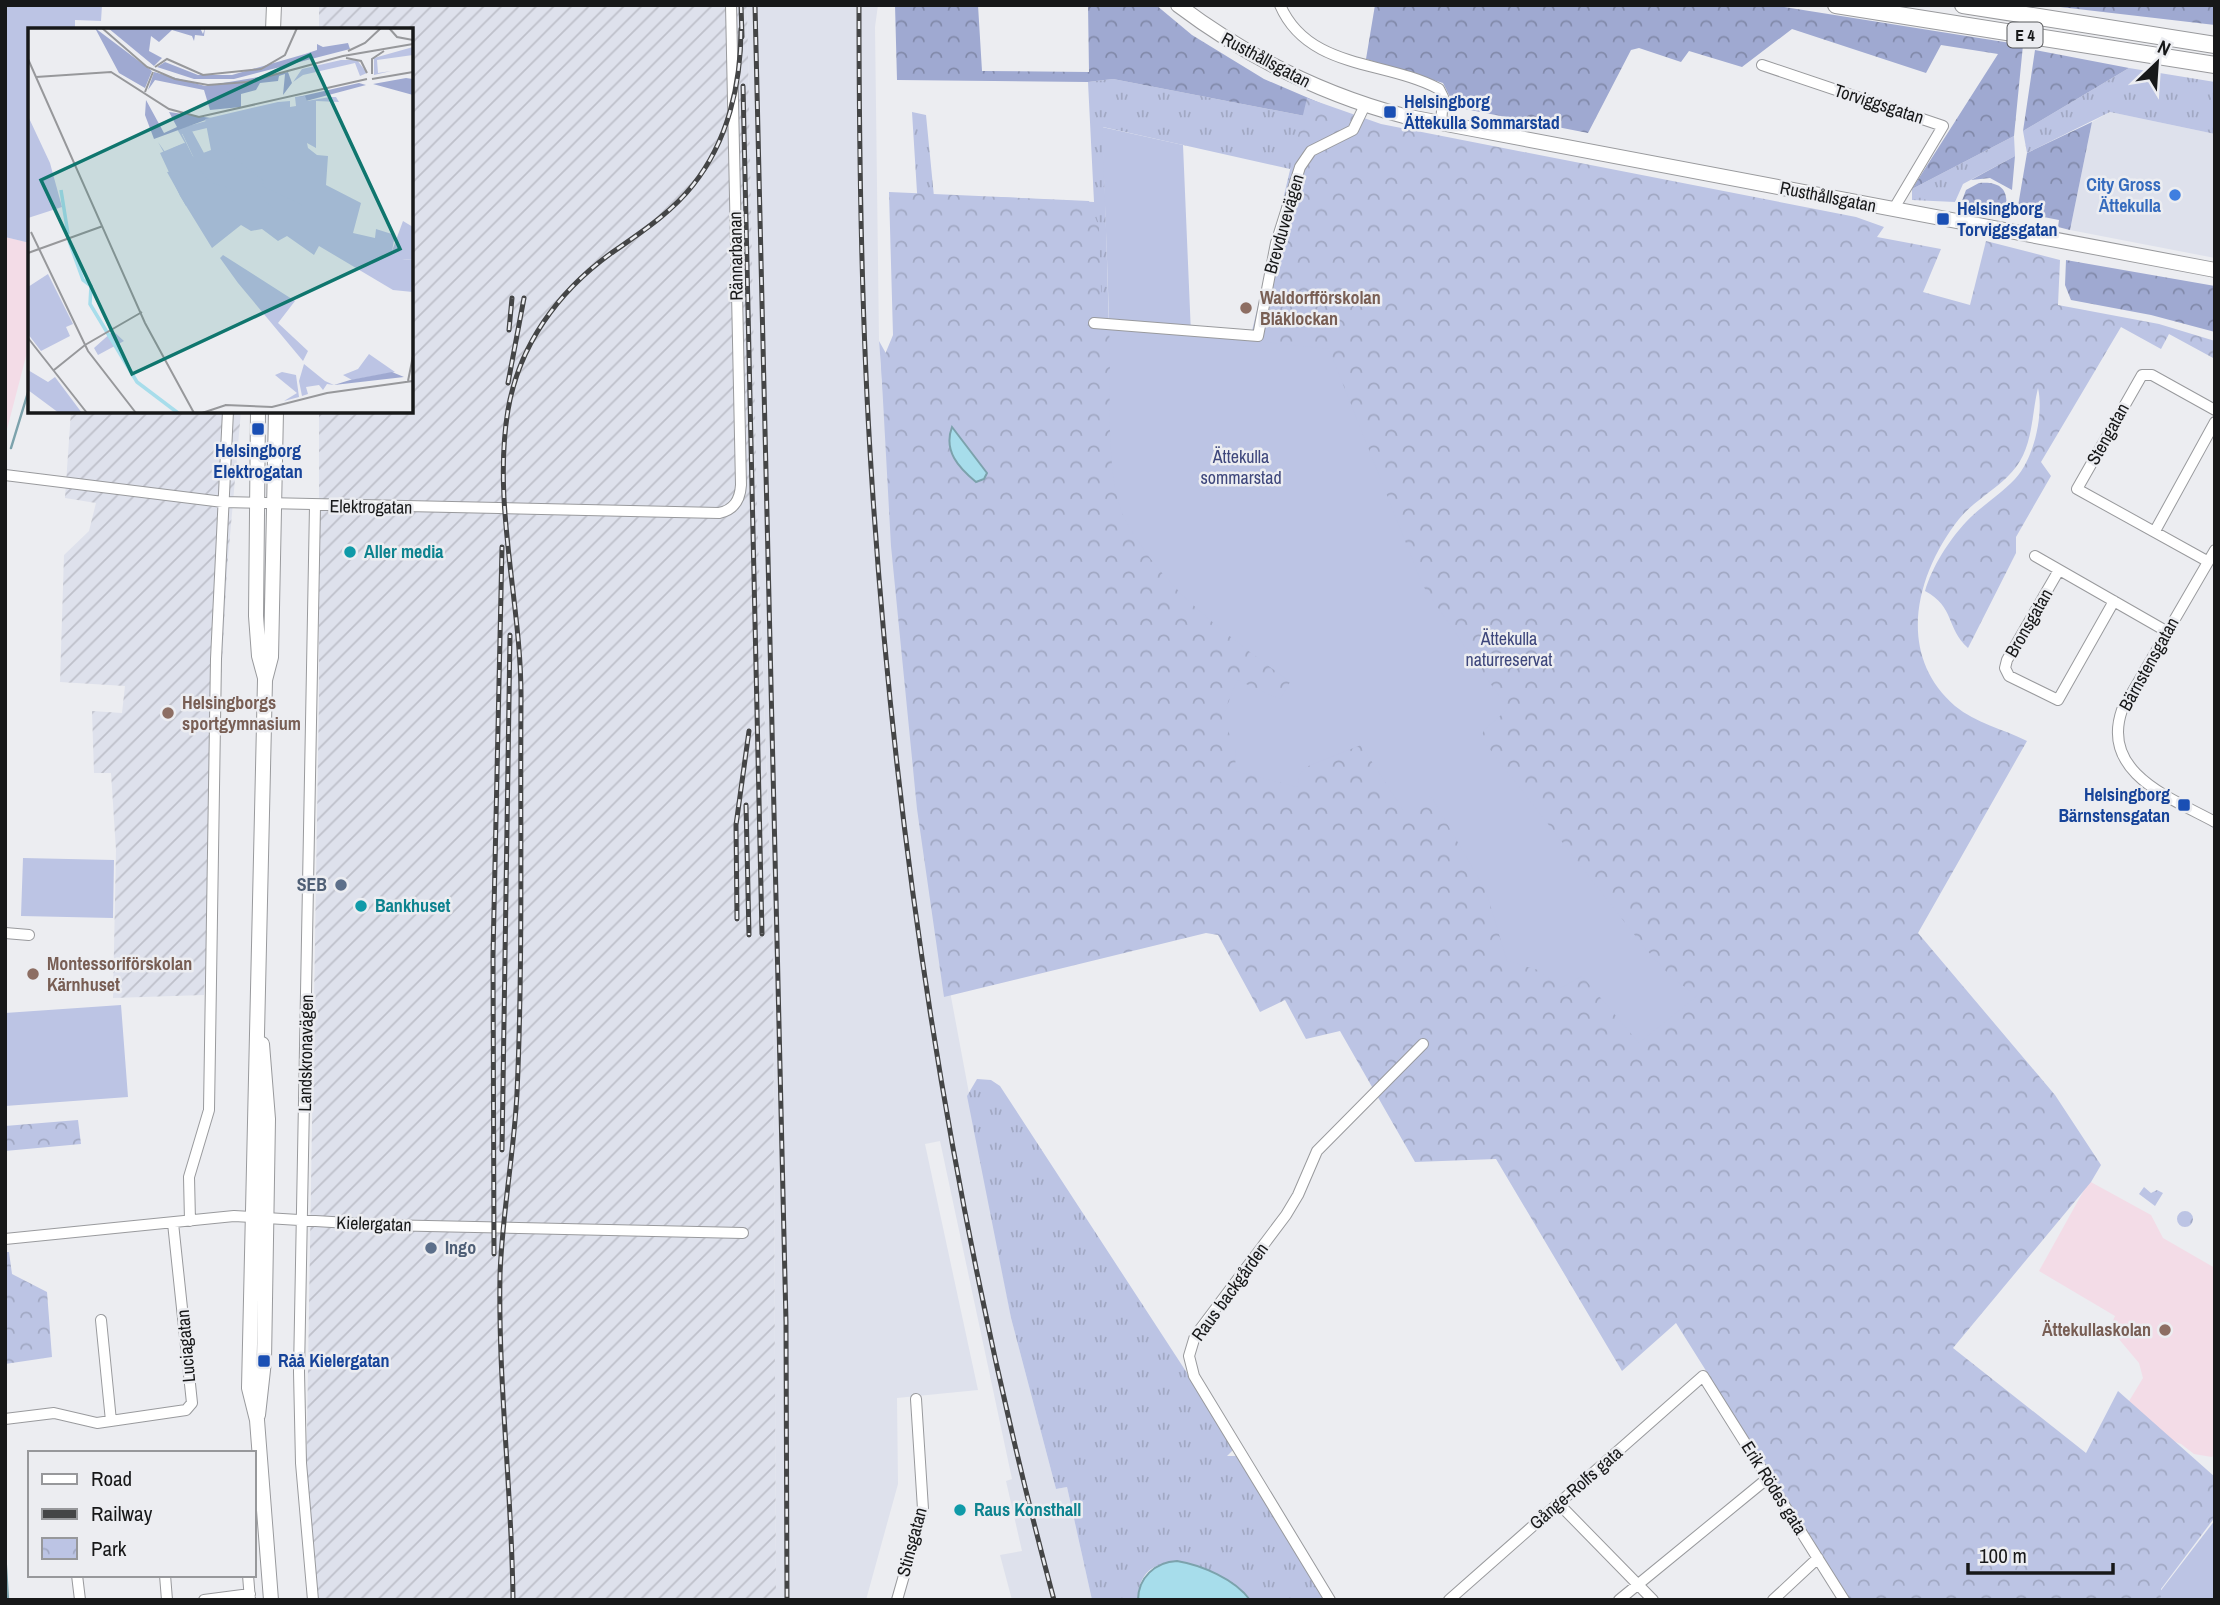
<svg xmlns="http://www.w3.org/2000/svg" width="2220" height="1605" viewBox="0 0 2220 1605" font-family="'Archivo Narrow',sans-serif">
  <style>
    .built { fill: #dee1ec }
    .industrial { fill: url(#industrial-furrows) }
    .education { fill: #f3dce7 }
    .grass { fill: url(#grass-tufts) }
    .forest { fill: url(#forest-crowns) }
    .park { fill: url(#park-crowns) }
    .garden { fill: #bcc4e4 }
    .water { fill: #a7ddeb; stroke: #7ca2ac; stroke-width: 2 }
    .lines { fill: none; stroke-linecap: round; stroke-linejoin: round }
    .stream { stroke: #7ca2ac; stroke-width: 2.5 }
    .minor-casing { stroke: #999a9d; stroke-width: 12 }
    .major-casing { stroke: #999a9d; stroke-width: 16 }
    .highway-casing { stroke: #999a9d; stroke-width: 18 }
    .minor { stroke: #fff; stroke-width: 10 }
    .major { stroke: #fff; stroke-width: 14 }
    .highway { stroke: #fff; stroke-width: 16 }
    .rail-casing { stroke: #444546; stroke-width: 5 }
    .rail { stroke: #ecedf1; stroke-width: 2.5; stroke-dasharray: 8; stroke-linecap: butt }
    .transit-dot { fill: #1a4fb4; stroke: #ecedf1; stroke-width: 2.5 }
    .shop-dot { fill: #3f7fe0; stroke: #ecedf1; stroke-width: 2.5 }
    .education-dot { fill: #8d6e63; stroke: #ecedf1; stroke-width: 2.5 }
    .culture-dot { fill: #0f9aa8; stroke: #ecedf1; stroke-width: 2.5 }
    .service-dot { fill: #5c6f8a; stroke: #ecedf1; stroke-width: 2.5 }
    .labels { text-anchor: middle; stroke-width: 5; stroke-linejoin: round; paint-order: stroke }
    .shield { fill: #ecedf1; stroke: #57585a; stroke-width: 2 }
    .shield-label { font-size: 16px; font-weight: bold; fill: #171819 }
    .street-label { font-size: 18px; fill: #171819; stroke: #ecedf1 }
    .transit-label { font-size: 18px; font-weight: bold; fill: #164399; stroke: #ecedf1; text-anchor: start }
    .shop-label { font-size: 18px; font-weight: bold; fill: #366cbe; stroke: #ecedf1; text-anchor: end }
    .education-label { font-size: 18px; font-weight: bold; fill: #785e54; stroke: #ecedf1; text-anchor: start }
    .park-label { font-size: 18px; fill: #3d467b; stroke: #ecedf1 }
    .culture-label { font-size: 18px; font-weight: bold; fill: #0d838f; stroke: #ecedf1; text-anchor: start }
    .service-label { font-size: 18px; font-weight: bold; fill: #4e5e75; stroke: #ecedf1; text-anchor: end }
    .inset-river { fill: none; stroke: #a7ddeb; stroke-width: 3.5 }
    .inset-road { fill: none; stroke: #97989b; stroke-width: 2 }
    .view { fill: #0f766e; fill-opacity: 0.15; stroke: #0f766e; stroke-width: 3.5 }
    .inset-edge { fill: none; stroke: #171819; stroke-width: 3.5 }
  </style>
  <defs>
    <pattern id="industrial-furrows" width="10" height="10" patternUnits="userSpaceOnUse" patternTransform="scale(1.75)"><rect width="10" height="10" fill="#dee1ec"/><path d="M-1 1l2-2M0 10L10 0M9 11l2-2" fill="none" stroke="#bec0ca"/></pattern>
    <pattern id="grass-tufts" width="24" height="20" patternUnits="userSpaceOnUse" patternTransform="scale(1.75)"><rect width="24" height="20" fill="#bcc4e4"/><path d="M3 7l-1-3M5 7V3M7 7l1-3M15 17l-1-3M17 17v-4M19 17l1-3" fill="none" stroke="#a1a8c3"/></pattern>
    <pattern id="forest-crowns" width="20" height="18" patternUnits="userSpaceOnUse" patternTransform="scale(1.75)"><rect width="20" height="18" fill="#9fa9d1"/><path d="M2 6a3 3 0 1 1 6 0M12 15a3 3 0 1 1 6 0" fill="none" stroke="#8189a9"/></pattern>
    <pattern id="park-crowns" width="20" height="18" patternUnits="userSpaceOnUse" patternTransform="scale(1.75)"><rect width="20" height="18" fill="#bcc4e4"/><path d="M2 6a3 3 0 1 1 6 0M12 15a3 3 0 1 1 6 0" fill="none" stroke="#a1a8c3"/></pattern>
  </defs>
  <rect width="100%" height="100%" fill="#ecedf1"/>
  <path class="built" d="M747,5H878L875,27L879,341L902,633L943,954L1011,1318L1056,1489L1067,1487L1092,1600H1012L1000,1555L1022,1551L1006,1481L1012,1479L940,1141L925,1144L978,1390L897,1398L898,1484L866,1600H776L773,945L757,509Z
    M2110,112L2215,134V258L2070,230L2092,122Z"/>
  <path class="industrial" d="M319,5H747L757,509L773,945L776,1600H308L305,1552L319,696V411H411V30H319Z
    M71,411H241L227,570L204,995L113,998L116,850L111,773H94L92,711L122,713L125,686L60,682L64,555L89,531L96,503L65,498Z"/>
  <path class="education" d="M5,237L30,243V341L5,437Z
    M2089,1181L2151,1215L2163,1238L2215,1268V1454L2212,1457L2194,1454L2181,1444L2117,1421L2143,1378L2139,1363L2118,1338L2112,1323L2115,1316L2039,1271Z"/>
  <path class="grass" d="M2129,68L2215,82V134L2110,112L2027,153L2023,131Z
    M1113,79L1336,122L1298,155L1290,169L1103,127L1109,329L902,633L879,341L888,357L924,305L912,112L926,115L941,268L998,197L1094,202L1088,82Z
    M2014,136L2015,156L1963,184L1955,202L1912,200V189Z
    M977,1079L991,1080L1000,1086L1232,1442L1234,1449L1227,1456H1242L1325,1600H1250C1228,1569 1138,1535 1138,1600H1092L1067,1487L1056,1489L1011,1318L967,1096Z"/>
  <path class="forest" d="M895,5H978L982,71L1089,72L1088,5H1156L1192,35L1264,79L1348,115L1336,122L1113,79L1088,82L897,80Z
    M1375,5H1771L2023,45L2014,136L1912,189L1998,54L1941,45L1926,73L1792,29L1742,67L1689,51L1681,62L1639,48L1631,50L1588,133L1455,107L1443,83L1366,59Z
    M2043,5H2215V25Z
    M2035,50L2129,68L2023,131Z
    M2092,122L2070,230L2058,227L2059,220L2017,212L2027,153Z
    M2015,156L2012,190L1990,178L1971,180Z
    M1979,183C2007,181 2009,195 2005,218L1960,206L1966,190Z
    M2066,260L2215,286V332L2151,315L2071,300L2065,285Z"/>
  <path class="park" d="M1307,98L1381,124L1856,217L1884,227L1877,237L1941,249L1923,292L1970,305L1986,241L2060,260L2058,305L2159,324L2215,341V359L2169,334L2161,349L2121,327L2041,462L2051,476L2016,537V553L1968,648C1946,628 1955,607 1925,591C1932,567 1949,540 1966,522C1981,506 2000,495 2015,479C2034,459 2044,414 2038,388C2032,412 2033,439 2020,461C2005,486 1977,497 1959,519C1916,574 1895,654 1955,706C1976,723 2003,729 2027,741L1918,933L2055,1095L2101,1165L2091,1182L1953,1348L2086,1453L2118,1391L2215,1477V1517L2161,1589L2162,1600H1850L1676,1323L1622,1371L1496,1159L1415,1162L1340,1031L1306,1039L1285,1000L1260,1012L1218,935L1206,933L944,997L917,809L891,546L881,364L893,335L889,192L1089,201L1099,227L1102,321L1252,331Z
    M78,1120L81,1144L5,1151V1126Z
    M2144,1187L2151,1193L2157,1190L2163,1193L2155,1206L2139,1194Z
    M2177 1219a8 8 0 1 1 16 0a8 8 0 1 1-16 0Z
    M5,1252H9L12,1274L47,1292L52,1357L5,1364Z"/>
  <path class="garden" d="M5,5H102L101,21L75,20V30H30V243L5,237Z
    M1102,127L1183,145L1191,334L1329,349L1423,586L1508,709L1484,730L1481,738L1644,947L1671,977L1697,996L1639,1043L1582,976L1561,988L1538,970L1507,961L1486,891L1431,796L1403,810L1361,745L1306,767L1300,774L1297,787L1235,771L1236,747L1222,719L1237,680L1280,699L1290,682C1229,636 1161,589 1125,519C1106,484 1110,397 1110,356C1108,279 1105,203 1102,127Z
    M23,858L114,860L113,918L21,916Z
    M121,1005L128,1097L5,1106V1013Z
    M2215,1520V1600H2163L2159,1593Z"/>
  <path class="water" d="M952,427L987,473L984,479L976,482C959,468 943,451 952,427Z
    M1177,1561C1201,1565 1235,1579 1250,1600H1138C1138,1578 1155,1562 1177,1561Z"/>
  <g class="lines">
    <path class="stream" d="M11,448L30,386
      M5,1552L8,1600"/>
    <defs>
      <path id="minor" d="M1280,5C1308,70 1385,60 1439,89L1443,97L1441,124
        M1762,65L1943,126L1893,210
        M1094,323L1258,336L1276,243L1300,167L1311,151L1353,130L1365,105
        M5,475L223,502L719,513C734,510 740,500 741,485L731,5
        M2155,531L2215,422
        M2215,550L2122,710C2100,773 2171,798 2215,822
        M2035,556L2166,631
        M2207,561L2077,489L2142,375H2152L2215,410
        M2059,570L2007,660L2005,668L2009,676L2058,700L2114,601
        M5,933L29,935
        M190,1221L189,1177L209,1110L216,659L228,411
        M5,1239L234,1216L381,1225L743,1233
        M101,1320L111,1421
        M5,1419L54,1413L97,1423L186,1410L192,1403L173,1223
        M1558,1503L1653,1600
        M77,1575L80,1600
        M165,1575L167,1600
        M248,1575L250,1600
        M204,1600L250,1594
        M313,1600L301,1463L299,1372L315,506
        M897,1600L923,1509L916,1399
        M1330,1600L1194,1376L1189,1356L1195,1336L1286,1215L1298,1195L1317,1151L1423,1044
        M1449,1600L1703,1376L1844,1600
        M1619,1600L1768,1478
        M1773,1600L1818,1558"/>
      <path id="major" d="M1178,5C1247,57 1321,94 1404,116L2215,270
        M273,30L274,5
        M258,411L256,616L259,656L265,678
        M258,1415L264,1361L268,1119L262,1044
        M271,1600L257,1420L249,1388L265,680L271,657L276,411"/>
      <path id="highway" d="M1836,5L2215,65
        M1963,5L2215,45"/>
    </defs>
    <use href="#minor" class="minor-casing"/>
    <use href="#major" class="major-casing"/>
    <use href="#highway" class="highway-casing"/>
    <use href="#minor" class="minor"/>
    <use href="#major" class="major"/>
    <use href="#highway" class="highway"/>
    <defs>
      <path id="rail" d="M741,5L742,37
        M755,5L786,1322L787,1600
        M859,5C859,159 861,313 871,467C895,849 955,1230 1054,1600
        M743,86L762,934
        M509,330L512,298
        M508,383L524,298
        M746,805L749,935
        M737,919L736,825L749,731
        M502,1150L510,635
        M494,1254L493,955L502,547
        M513,1600C512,1492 498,1383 500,1275C502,1214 514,1154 517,1093C523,962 520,831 521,701C522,605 492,506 508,410C519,345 558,292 610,254C640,233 670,214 693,185C728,141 741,84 741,29"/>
    </defs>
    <use href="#rail" class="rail-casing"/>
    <use href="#rail" class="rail"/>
  </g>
  <g class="transit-dot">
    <rect x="1383" y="105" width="14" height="14" rx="3.5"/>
    <rect x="1936" y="212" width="14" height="14" rx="3.5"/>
    <rect x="251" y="422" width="14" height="14" rx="3.5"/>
    <rect x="2177" y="798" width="14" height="14" rx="3.5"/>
    <rect x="257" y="1354" width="14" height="14" rx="3.5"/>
  </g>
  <circle class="shop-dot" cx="2175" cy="195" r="7"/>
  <g class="education-dot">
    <circle cx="1246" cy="308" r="7"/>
    <circle cx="168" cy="713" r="7"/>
    <circle cx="33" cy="974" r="7"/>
    <circle cx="2165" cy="1330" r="7"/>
  </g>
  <g class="culture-dot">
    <circle cx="350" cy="552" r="7"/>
    <circle cx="361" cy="906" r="7"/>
    <circle cx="960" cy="1510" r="7"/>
  </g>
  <g class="service-dot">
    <circle cx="341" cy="885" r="7"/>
    <circle cx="431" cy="1248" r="7"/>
  </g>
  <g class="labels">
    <rect class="shield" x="2007.5" y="22.5" width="35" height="25" rx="5"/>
    <g class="shield-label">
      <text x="2025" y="41">E 4</text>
    </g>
    <g class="street-label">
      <text transform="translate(1266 60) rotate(28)" y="6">Rusthållsgatan</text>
      <text transform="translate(1879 104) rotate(18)" y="6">Torviggsgatan</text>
      <text transform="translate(1828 197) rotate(11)" y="6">Rusthållsgatan</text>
      <text transform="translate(1284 224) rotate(-74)" y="6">Brevduvevägen</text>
      <text transform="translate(736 256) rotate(-91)" y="6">Rännarbanan</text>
      <text transform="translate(2108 434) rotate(-61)" y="6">Stengatan</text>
      <text transform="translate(371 507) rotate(1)" y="6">Elektrogatan</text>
      <text transform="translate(2029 623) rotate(-60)" y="6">Bronsgatan</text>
      <text transform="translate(2149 664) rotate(-61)" y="6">Bärnstensgatan</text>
      <text transform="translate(306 1053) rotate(-89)" y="6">Landskronavägen</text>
      <text transform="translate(374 1224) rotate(2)" y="6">Kielergatan</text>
      <text transform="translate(1230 1292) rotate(-54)" y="6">Raus backgården</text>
      <text transform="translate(186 1346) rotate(-95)" y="6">Luciagatan</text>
      <text transform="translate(1576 1488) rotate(-41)" y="6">Gånge-Rolfs gata</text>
      <text transform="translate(1774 1488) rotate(58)" y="6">Erik Rödes gata</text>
      <text transform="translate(912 1542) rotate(-75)" y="6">Stinsgatan</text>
    </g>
    <g class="transit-label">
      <text x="1404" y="108">Helsingborg<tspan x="1404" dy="21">Ättekulla Sommarstad</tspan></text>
      <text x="1957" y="215">Helsingborg<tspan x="1957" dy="21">Torviggsgatan</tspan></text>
      <text x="258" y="457" text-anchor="middle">Helsingborg<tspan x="258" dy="21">Elektrogatan</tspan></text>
      <text x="2170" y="801" text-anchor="end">Helsingborg<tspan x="2170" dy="21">Bärnstensgatan</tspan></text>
      <text x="278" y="1367">Råå Kielergatan</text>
    </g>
    <g class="shop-label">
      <text x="2161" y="191">City Gross<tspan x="2161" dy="21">Ättekulla</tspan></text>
    </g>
    <g class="education-label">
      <text x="1260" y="304">Waldorfförskolan<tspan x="1260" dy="21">Blåklockan</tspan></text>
      <text x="182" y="709">Helsingborgs<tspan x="182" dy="21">sportgymnasium</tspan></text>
      <text x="47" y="970">Montessoriförskolan<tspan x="47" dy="21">Kärnhuset</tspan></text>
      <text x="2151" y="1336" text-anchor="end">Ättekullaskolan</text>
    </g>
    <g class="park-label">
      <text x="1241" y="463">Ättekulla<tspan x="1241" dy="21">sommarstad</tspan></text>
      <text x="1509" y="645">Ättekulla<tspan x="1509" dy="21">naturreservat</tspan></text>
    </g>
    <g class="culture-label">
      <text x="364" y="558">Aller media</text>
      <text x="375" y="912">Bankhuset</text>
      <text x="974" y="1516">Raus Konsthall</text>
    </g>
    <g class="service-label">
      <text x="327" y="891">SEB</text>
      <text x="445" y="1254" text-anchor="start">Ingo</text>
    </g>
  </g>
  <g transform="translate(28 28)">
    <rect width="385" height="385" fill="#ecedf1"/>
    <path d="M385,19V27L349,32L350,45L363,43L346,47V30ZM313,32H329L339,45L332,48L327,35L275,47L265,54L274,41ZM182,92L179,100L154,106L171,141L158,178L139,144L146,143L130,114L142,131L145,120L157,115L149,101ZM195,227L267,273L250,295L280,323L275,333L210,255L192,230ZM341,326L367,344L324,352L315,347L330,341ZM276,336L297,353L306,357L299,356L295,362L291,357L278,359L280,366L274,368L271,353ZM0,342L20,354L27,349L54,385H31L0,362ZM254,344L268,347L271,369L256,373L269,365L247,347Z" fill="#bcc4e4"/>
    <path d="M67,0L124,43L117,60L91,45ZM80,0H172L175,6L177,0L176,8L167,7L166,13L164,8L144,2L131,14L123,8L121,23L134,30L126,38ZM320,15L322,21L206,51H166L129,39L137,34L170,47H204L277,26L289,22V16L295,19ZM126,44L177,58L260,44L264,55L255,67L257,46L251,48L250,53L232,55L228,62L213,66V79L182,82L176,62L127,52L120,62ZM378,50L385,51V67L345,56ZM331,55L338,57L278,73L270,69ZM118,72L136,105L149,99L141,84L183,90L126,111L117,87ZM364,344L376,349L306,357L322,352Z" fill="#9fa9d1"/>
    <path d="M20,246L45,296L38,299L42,308L13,323L0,306V259Z" fill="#bcc4e4"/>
    <path d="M277,68L279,73L302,69H308L311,74L288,73V120L279,115L280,120L289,127L300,128L298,157L333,175L325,205L347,210L348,201L367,207L364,223L375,232L385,231V264L365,262L291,218L286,227L259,208L250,213L234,201L223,203L213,197L184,220L152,168L132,125L156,115L165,129L183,122L177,91L250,74L262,73V79L268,78L267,69ZM85,303L96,313L70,327L66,320Z" fill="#bcc4e4"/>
    <path d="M0,88L22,135L34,179L0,190ZM164,103L176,125L194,120L236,153L234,158L274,177L270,186L250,184L231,168L220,166L214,174L206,176L201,165L207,162L182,154L171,141L154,105ZM375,193L385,199V231L374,232L364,223Z" fill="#bcc4e4"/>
    <path class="inset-river" d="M33,162L40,206M41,213L55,252L63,258L62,276L109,354L150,385"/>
    <path class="inset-road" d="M74,0L119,39L147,51L180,57L219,54L315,28L385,16M361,0L369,9L385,12M320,23L337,15L353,0M318,30L333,33L339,45M0,31L117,295L166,385M127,39L139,31L175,47L233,41L257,27L269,0M344,46V31L356,23M8,49L83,44L141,81L171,89L339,51M344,51L385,44M117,64L125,44M3,204L60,323L108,385M0,225L75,198M0,310L59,385M26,342L57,317L114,284M380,353L385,328M197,377L244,379L299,365L385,353M174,385L198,377"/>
    <path class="view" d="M282,27L372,221L104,346L13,152Z"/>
    <rect width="385" height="385" class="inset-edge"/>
  </g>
  <rect width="2220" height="1605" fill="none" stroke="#171819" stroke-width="14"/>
  <rect x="28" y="1451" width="228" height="126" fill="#ecedf1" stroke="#97989b" stroke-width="2"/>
  <rect x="42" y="1474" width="35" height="10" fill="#ffffff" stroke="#97989b" stroke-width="2"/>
  <text x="91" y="1486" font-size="21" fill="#171819">Road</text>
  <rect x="42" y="1509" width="35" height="10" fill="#444546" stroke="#97989b" stroke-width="2"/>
  <text x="91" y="1521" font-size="21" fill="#171819">Railway</text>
  <rect x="42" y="1538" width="35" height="21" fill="url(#park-crowns)" stroke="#97989b" stroke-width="2"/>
  <text x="91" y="1556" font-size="21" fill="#171819">Park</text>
  <g transform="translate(2157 63) rotate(25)" stroke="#ecedf1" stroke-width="5" paint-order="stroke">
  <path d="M0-5L12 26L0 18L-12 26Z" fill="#171819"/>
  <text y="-10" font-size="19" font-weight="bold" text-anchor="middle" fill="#171819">N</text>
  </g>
  <path d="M1968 1563v10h145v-10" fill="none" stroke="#171819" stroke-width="3.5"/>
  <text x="1979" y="1563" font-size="21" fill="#171819" stroke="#ecedf1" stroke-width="5" paint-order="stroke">100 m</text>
</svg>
